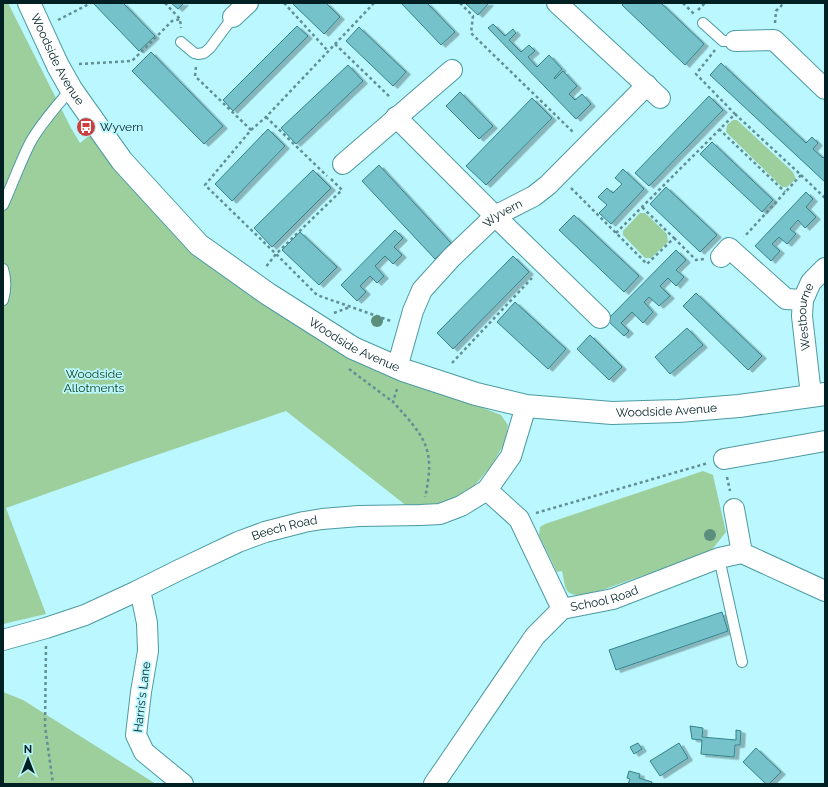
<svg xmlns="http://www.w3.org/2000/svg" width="828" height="787" viewBox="0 0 828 787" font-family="Raleway,sans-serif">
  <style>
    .green { fill: #9dcf9d }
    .building { fill: #75c2ca; stroke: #34828b; filter: url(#shadow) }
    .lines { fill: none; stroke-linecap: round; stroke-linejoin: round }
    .service-casing { stroke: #4d9aa2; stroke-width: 12 }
    .minor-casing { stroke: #4d9aa2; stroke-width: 22 }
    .tertiary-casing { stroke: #4d9aa2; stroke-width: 24 }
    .path { stroke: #608f94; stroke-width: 2.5; stroke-dasharray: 3 3; stroke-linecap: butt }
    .service { stroke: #fff; stroke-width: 10 }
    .minor { stroke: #fff; stroke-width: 20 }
    .tertiary { stroke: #fff; stroke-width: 22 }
    .tree { fill: #5b8e7c }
    .labels { text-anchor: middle; stroke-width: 3.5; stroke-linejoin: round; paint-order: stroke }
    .street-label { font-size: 12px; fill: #002023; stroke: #baf7fe }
    .poi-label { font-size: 12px; fill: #002023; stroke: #baf7fe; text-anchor: start }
    .park-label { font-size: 12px; fill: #0d3912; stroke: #baf7fe }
  </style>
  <defs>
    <filter id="shadow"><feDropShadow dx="4.5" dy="2.5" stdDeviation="0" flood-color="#0004"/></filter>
  </defs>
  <rect width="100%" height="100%" fill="#baf7fe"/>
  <path class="green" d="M3,3H8L71,128L80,143L91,134L101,151L184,243L473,404L501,415L508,425L505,442L492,465L470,491L444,504L408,507L286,411L136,462L6,508L46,614L3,624Z
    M733,120H737L793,172L796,179L787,187H782L726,132L727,125Z
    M640,213H645L667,234L668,242L651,258H645L623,235V231Z
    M703,471L713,475L726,532L710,552L585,596C563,595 566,589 562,571L557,572L539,535L540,527L545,524Z
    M3,692L23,700L156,784H3Z"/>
  <path class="building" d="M93,3H123L155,36L139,51Z
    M171,3H184L178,9Z
    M292,3H326L340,17L324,34Z
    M401,3H427L455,32L441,45Z
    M465,3H489L478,15Z
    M624,3H661L704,44L685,65L622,5Z
    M493,24L505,36L513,29L516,33L509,40L521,52L529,45L535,51L528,57L537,67L549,55L562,69L554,78L555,79L563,71L577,86L569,94L575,100L582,94L591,104L576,119L488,28Z
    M297,26L308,36L233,111L223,100Z
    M359,27L406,72L393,86L346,41Z
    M151,52L223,126L204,144L132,71Z
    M721,63L806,143L812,137L818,143L813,149L823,158L825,156V182L710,75Z
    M348,65L363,81L296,144L281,128Z
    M460,92L493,126L479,139L446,106Z
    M709,96L723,110L649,186L635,173Z
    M532,98L552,118L486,185L466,166Z
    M268,129L285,146L232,201L215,184Z
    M712,142L773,200L762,212L700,154Z
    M379,165L451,243L435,259L362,181Z
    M623,169L644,189L611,224L599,213L607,205L598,197L607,188L613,193L622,184L615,178Z
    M313,170L331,188L272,247L254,228Z
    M666,187L717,235L700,252L650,204Z
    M806,192L813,199L806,207L816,217L805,228L798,220L790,229L796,234L787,244L779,237L772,244L780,251L771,261L755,246Z
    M574,215L639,276L624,292L559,230Z
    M395,230L403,238L394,247L402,255L393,264L385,256L375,266L384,276L377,283L370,276L360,286L366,292L357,301L341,285Z
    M300,232L337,267L319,285L282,250Z
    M676,250L686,260L676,270L684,277L676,286L668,278L660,286L670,296L659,306L649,297L644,302L653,312L643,323L632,312L621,323L629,331L624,336L607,320Z
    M513,256L529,272L453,349L437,333Z
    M696,293L762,356L748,370L683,306Z
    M515,302L566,349L548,369L497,322Z
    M687,328L703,345L670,374L655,357Z
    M590,335L622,367L609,380L577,349Z
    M722,612L728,631L616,670L609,650Z
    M690,726L703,728L702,737L736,740V730L741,731L740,745H735L734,757L701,754L702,740L692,739Z
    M638,743L642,749L634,754L630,747Z
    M679,743L688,758L660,776L650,761Z
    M756,748L781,772L769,784H766L743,762Z
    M629,771L640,774L639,778L652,782L651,784H628L630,779L627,778Z"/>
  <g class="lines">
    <defs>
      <path id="service" d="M703,23L723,41H735
        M181,42L194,53L198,54L204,53L210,48L233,17
        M3,205C12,185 20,163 30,143C41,123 57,106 71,89
        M3,269C6,279 6,290 3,300
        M719,558L742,662"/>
      <g id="minor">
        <path d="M557,3L660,98"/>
        <path d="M233,17L248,3"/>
        <path d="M735,41L774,40L825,89"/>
        <path d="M396,117L495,216L600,318"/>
        <path d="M343,164L452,70"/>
        <path d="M721,257L729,248L786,299L803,300"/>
        <path id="s1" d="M397,368L413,311L422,290L451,258L495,216L534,196L548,185L647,85"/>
        <path id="s2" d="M811,395L802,316L803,300L811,282L825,268"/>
        <path d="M724,459L825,441"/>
        <path d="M487,490L519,519L562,609"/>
        <path d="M734,509L742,553"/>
        <path d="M137,591L142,599L147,623L148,651L141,692L136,735L144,752L183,784"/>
        <path id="s3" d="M3,640L46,628L85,615L137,591L179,570L238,542L265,532L304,522L322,519L359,516L421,515L440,514L461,506L487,490L511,456L526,406"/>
        <path id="s4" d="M434,784L535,636L562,609L613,599L719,558L742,553L825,591"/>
      </g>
      <g id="tertiary">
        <path id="s5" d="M29,3L58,66L71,89L122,161L199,245L268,294L353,348L403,370L476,394L526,406L612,413L678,411L739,406L825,394"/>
      </g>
    </defs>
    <use href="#service" class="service-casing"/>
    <use href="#minor" class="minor-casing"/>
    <use href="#tertiary" class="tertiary-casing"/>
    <path class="path" d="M165,3L180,19L181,28
      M284,3L328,51
      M460,3L473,16L471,33L574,133
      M683,3L694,14
      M698,10L705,3
      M58,20L91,3
      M775,23L776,11L784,3
      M335,44L391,98
      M79,64L132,61L172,21L180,19
      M196,67L195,76L251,130L205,185L276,254L265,268
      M735,114L801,175L744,237
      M266,117L327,176
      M719,129L785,192
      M251,130L266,117L374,3
      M801,175L825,198
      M331,179L342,190L276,254L317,295L391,321
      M571,188L647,264L674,238L642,207
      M616,233L735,114L696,74L715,50
      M674,238L696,260L704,259
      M334,313L350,307
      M452,363L532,278
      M349,369L393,402
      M397,389L393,402C425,437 436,449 425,497
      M727,477L730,491
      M536,513L708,463
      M46,646L45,726L53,784"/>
    <use href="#service" class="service"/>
    <use href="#minor" class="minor"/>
    <use href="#tertiary" class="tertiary"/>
  </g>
  <g class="tree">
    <circle cx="377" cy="321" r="6"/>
    <circle cx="710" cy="535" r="6"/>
  </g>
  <defs>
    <symbol id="bus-disc" viewBox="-11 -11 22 22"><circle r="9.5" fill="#cd3e3e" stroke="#baf7fe"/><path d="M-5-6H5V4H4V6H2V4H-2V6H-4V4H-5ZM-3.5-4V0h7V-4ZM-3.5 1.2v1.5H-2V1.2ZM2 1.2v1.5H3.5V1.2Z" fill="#fff"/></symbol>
  </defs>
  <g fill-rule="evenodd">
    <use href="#bus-disc" x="75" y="116" width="22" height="22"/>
  </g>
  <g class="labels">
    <g class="street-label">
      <text dy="4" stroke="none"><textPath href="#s5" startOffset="63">Woodside Avenue</textPath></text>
      <text dy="4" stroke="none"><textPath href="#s1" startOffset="194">Wyvern</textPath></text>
      <text dy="4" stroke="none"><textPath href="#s2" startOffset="79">Westbourne</textPath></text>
      <text dy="4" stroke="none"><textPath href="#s5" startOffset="483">Woodside Avenue</textPath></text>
      <text dy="4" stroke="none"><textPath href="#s5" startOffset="807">Woodside Avenue</textPath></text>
      <text dy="4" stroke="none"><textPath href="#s3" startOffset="304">Beech Road</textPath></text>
      <text dy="4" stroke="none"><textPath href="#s4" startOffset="261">School Road</textPath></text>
      <text transform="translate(142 697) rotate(-83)" y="4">Harris's Lane</text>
    </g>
    <g class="poi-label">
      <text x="100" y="131">Wyvern</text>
    </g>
    <g class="park-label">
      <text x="94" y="378">Woodside<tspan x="94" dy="14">Allotments</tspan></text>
    </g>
  </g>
  <rect width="828" height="787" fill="none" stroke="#002023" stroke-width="8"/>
  <g transform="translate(28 759)" stroke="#baf7fe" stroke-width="3" paint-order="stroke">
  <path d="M0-3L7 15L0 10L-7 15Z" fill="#002023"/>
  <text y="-6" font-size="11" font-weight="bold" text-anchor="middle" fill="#002023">N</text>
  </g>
</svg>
